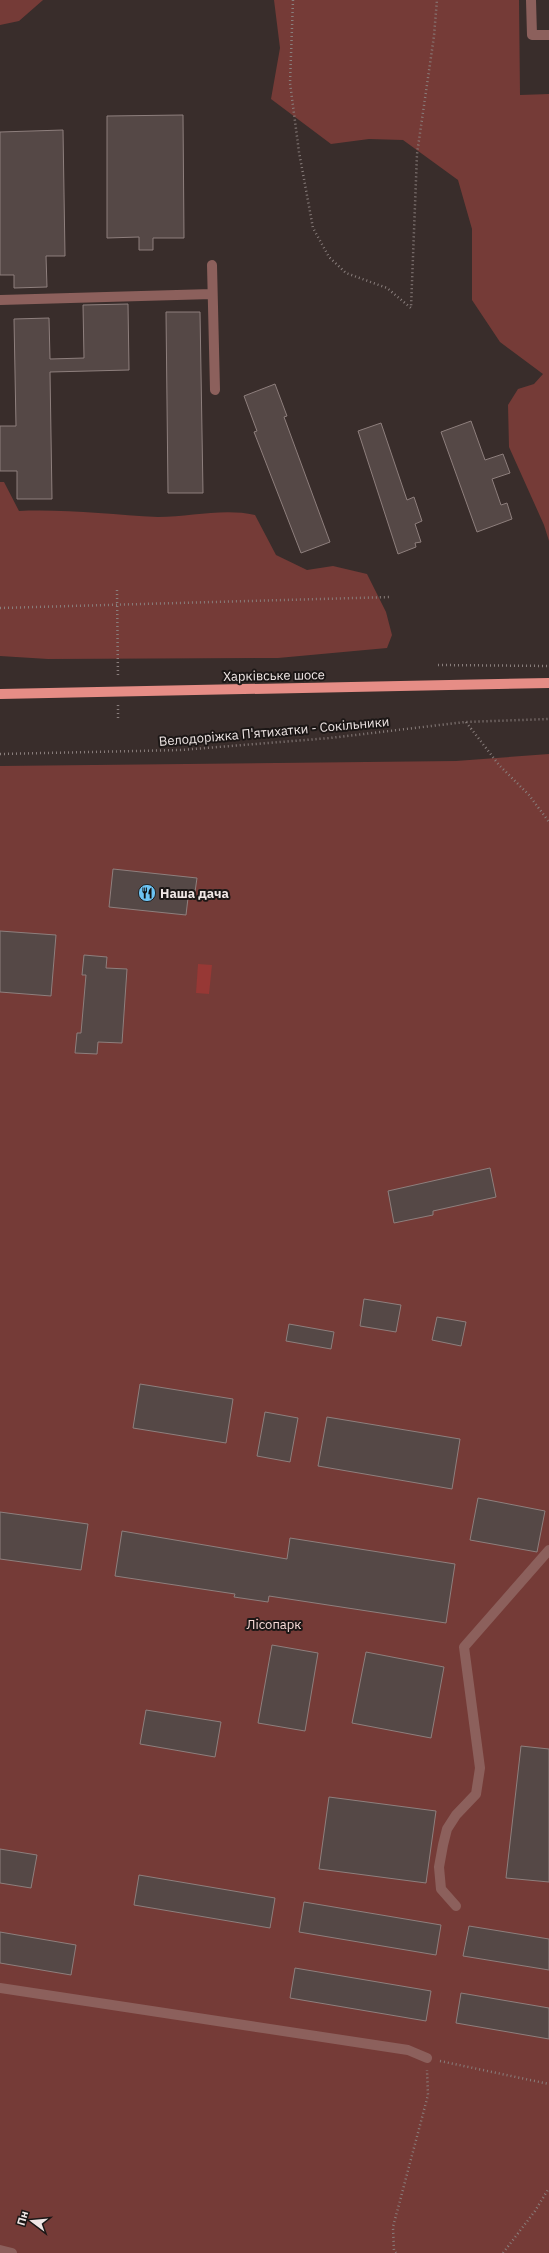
<svg xmlns="http://www.w3.org/2000/svg" width="549" height="2253" viewBox="0 0 549 2253" font-family="'IBM Plex Sans',sans-serif">
  <style>
    .green { fill: #753b37 }
    .water { fill: #973835 }
    .building { fill: #554846; stroke: #8e7f7d }
    .lines { fill: none; stroke-linecap: round; stroke-linejoin: round }
    .path { stroke: #897e7c; stroke-width: 2.5; stroke-dasharray: 1 3; stroke-linecap: butt }
    .minor { stroke: #8c605c; stroke-width: 10 }
    .major { stroke: #e68d86; stroke-width: 10 }
    .labels { text-anchor: middle; stroke-width: 4; stroke-linejoin: round; paint-order: stroke }
    .street-label { font-size: 13px; fill: #efe6e5; stroke: #1c1716 }
    .poi-label { font-size: 13px; font-weight: bold; fill: #efe6e5; stroke: #1c1716; text-anchor: start }
    .park-label { font-size: 13px; fill: #f6dad7; stroke: #1c1716 }
  </style>
  <rect width="100%" height="100%" fill="#392d2b"/>
  <path class="green" d="M0,0H43L19,21L0,25Z
    M274,0H519L520,95L549,94V541L544,525L509,447L508,405L518,389L534,384L543,374L500,342L472,300V229L458,180L403,140L369,139L331,144L271,99L280,48Z
    M0,482H4L19,511C66,509 112,515 158,517C191,517 223,508 255,515L276,555L307,570L333,566L367,574L386,612L392,635L387,648L278,658L48,659L0,656Z
    M549,754V2253H0V766L456,761Z"/>
  <path class="water" d="M198,964L212,965L209,994L196,993Z"/>
  <path class="building" d="M183,115L184,238H153V250H139V237L107,238V116Z
    M63,130L65,256H46L47,287L14,288V275H0V132Z
    M128,304L129,370L50,372L52,499H17V471H0V426H16L14,319L49,318L50,359L84,358L83,305Z
    M166,312H200L203,493H168Z
    M275,384L287,416L284,417L330,542L301,553L254,432L257,431L244,396Z
    M471,421L485,460L503,454L510,473L492,479L501,505L507,503L512,519L477,532L441,432Z
    M381,423L407,500L414,497L422,521L415,524L421,542L415,543L416,547L398,554L358,431Z
    M113,869L197,878L194,899L188,898L186,915L109,907Z
    M0,931L56,935L51,996L0,992Z
    M84,955L107,957L106,968L127,969L122,1043L98,1042L97,1054L75,1053L77,1033H81L86,975H82Z
    M490,1168L496,1197L433,1211V1215L394,1223L388,1191Z
    M364,1299L401,1305L396,1332L360,1326Z
    M437,1317L466,1322L461,1346L432,1340Z
    M289,1324L334,1332L331,1349L286,1341Z
    M140,1384L233,1399L226,1443L133,1428Z
    M265,1412L298,1418L290,1462L257,1456Z
    M327,1417L460,1439L452,1489L318,1466Z
    M478,1498L545,1511L537,1552L470,1540Z
    M0,1512L88,1524L81,1570L0,1559Z
    M122,1531L287,1559L290,1538L455,1564L446,1623L269,1596L268,1602L234,1597L235,1594L115,1576Z
    M272,1645L318,1653L305,1731L258,1723Z
    M366,1652L444,1667L431,1738L352,1723Z
    M146,1710L221,1722L215,1757L140,1744Z
    M521,1746L549,1749V1882L506,1878Z
    M329,1797L436,1811L426,1883L319,1869Z
    M0,1849L37,1855L31,1888L0,1883Z
    M139,1875L275,1898L270,1928L134,1905Z
    M304,1902L441,1925L436,1955L299,1932Z
    M469,1926L549,1939V1970L463,1956Z
    M0,1932L76,1945L71,1975L0,1963Z
    M295,1968L431,1991L426,2021L290,1998Z
    M461,1993L549,2008V2039L456,2023Z"/>
  <g class="lines">
    <path class="path" d="M293,0L290,83L299,152L313,228L329,257L346,273L387,288L411,308L417,154L434,36L437,0
      M117,590L118,678
      M0,608L391,597
      M438,665L549,666
      M118,705V720
      M466,722L499,765L529,795L549,822
      M0,754L181,750L330,738L465,722L549,719
      M440,2061L549,2084
      M396,2253L394,2251L393,2227L428,2095L427,2070
      M503,2253L535,2211L549,2188"/>
    <path class="minor" d="M531,0L532,35H549
      M212,265L215,390
      M0,300L212,294
      M456,1906L441,1889L439,1867L443,1845L447,1829L456,1815L476,1794L480,1768L464,1647L549,1550
      M0,1988L408,2050L427,2058
      M0,2250L12,2253"/>
    <path class="major" d="M0,694L549,683"/>
  </g>
  <defs>
    <symbol id="restaurant-disc" viewBox="-11 -11 22 22"><circle r="9.5" fill="#6cc3f2" stroke="#1c1716"/><path d="M-5-6h1v4h1v-4h1v4h1v-4h1v5L-1.5 .5V6h-2V.5L-5-1ZM5-6V6H3V1.5H1.5Q1.5-4 5-6Z" fill="#111"/></symbol>
  </defs>
  <g fill-rule="evenodd">
    <use href="#restaurant-disc" x="137" y="883" width="20" height="20"/>
  </g>
  <g class="labels">
    <g class="street-label">
      <text transform="translate(274 675) rotate(-1)" y="5">Харківське шосе</text>
      <text transform="translate(274 731) rotate(-5)" y="5">Велодоріжка П'ятихатки - Сокільники</text>
    </g>
    <g class="poi-label">
      <text x="160" y="898">Наша дача</text>
    </g>
    <g class="park-label">
      <text x="274" y="1629">Лісопарк</text>
    </g>
  </g>
  <g transform="translate(32 2221) rotate(286)" stroke="#1c1716" stroke-width="3" paint-order="stroke">
  <path d="M0-3L7 15L0 10L-7 15Z" fill="#efe6e5"/>
  <text y="-6" font-size="11" font-weight="bold" text-anchor="middle" fill="#efe6e5">Пн</text>
  </g>
</svg>
